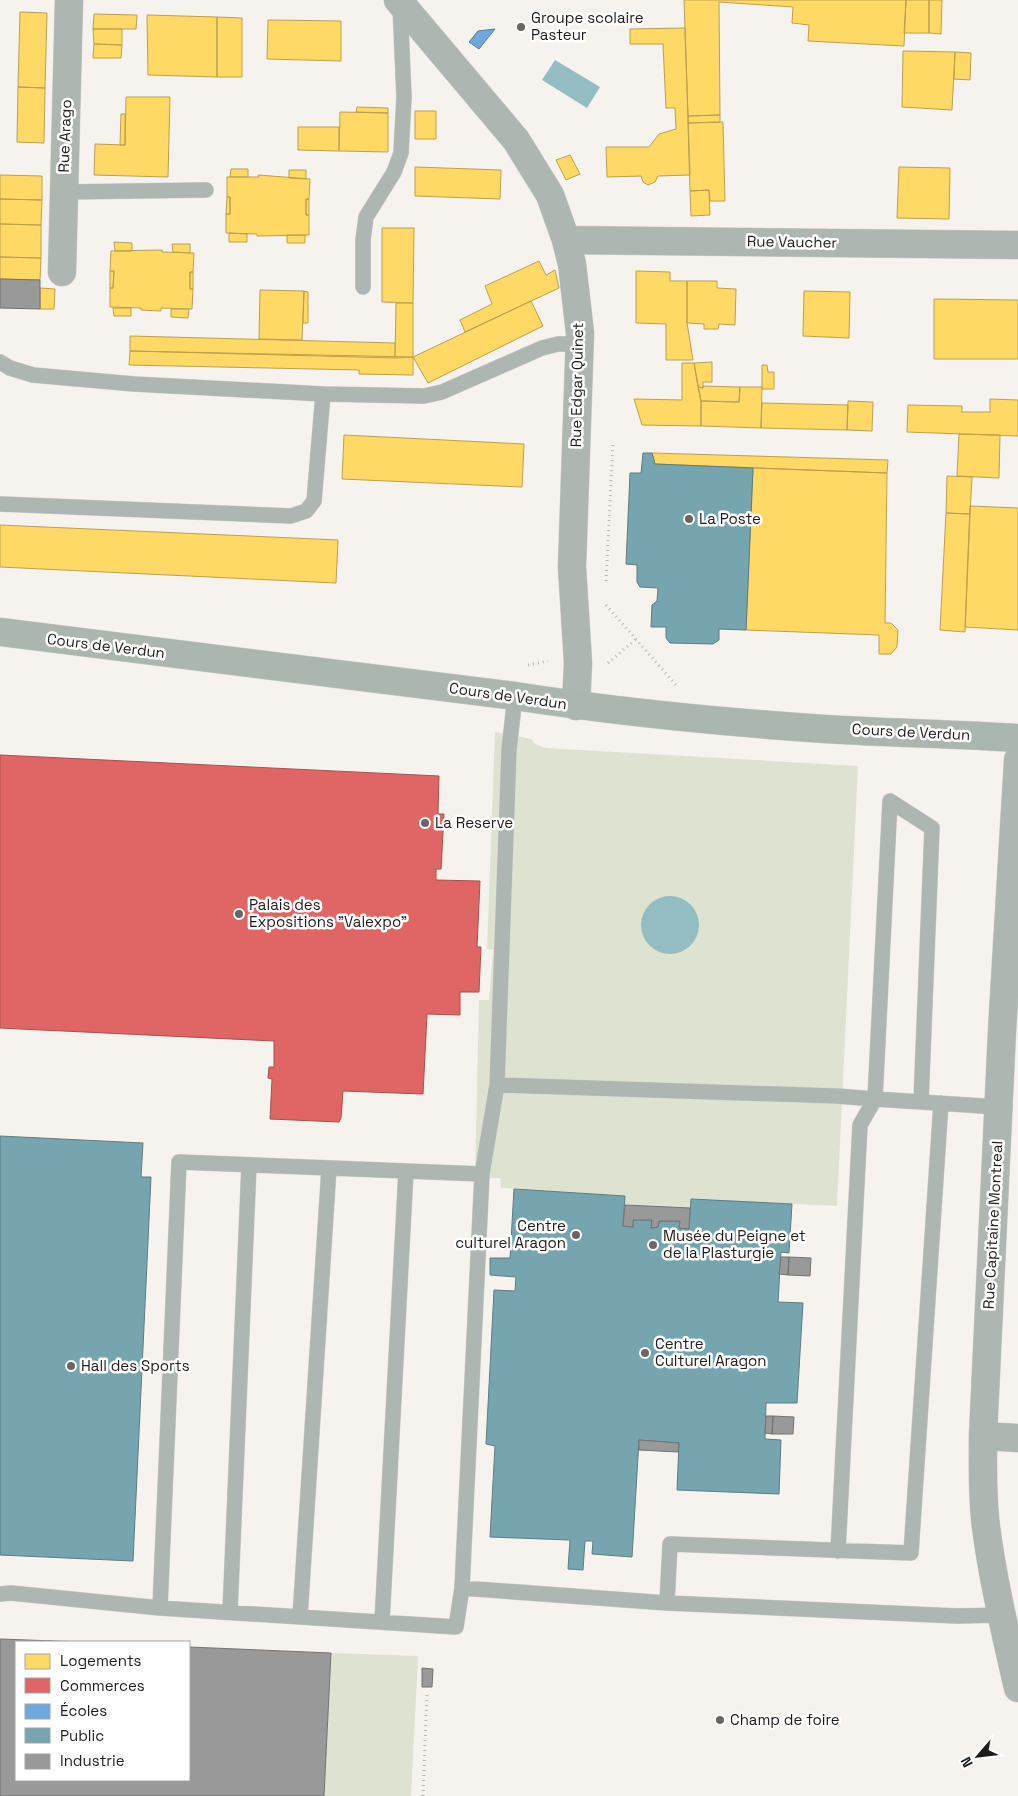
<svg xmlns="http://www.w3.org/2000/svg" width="1018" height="1796" viewBox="0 0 1018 1796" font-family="'Space Grotesk',sans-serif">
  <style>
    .green { fill: #dee2d1 }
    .water { fill: #94bcc3 }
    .homes { fill: #ffd966; stroke: #bca04f }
    .shops { fill: #e06666; stroke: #a6504f }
    .schools { fill: #6fa8dc; stroke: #577ea2 }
    .public { fill: #76a5af; stroke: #5c7c82 }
    .industry { fill: #999; stroke: #747373 }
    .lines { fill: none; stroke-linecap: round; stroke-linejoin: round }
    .service-casing { stroke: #d3d0cd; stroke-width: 16 }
    .minor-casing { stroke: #d3d0cd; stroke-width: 29 }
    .primary-casing { stroke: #d3d0cd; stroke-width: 29 }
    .path { stroke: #b4b9b3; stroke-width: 3; stroke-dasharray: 1 4; stroke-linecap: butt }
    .service { stroke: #adb6b0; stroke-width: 15 }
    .minor { stroke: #adb6b0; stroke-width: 28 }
    .primary { stroke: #abb6af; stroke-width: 28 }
    .poi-dot { fill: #6a6664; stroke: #fff; stroke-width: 2 }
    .labels { text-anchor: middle; stroke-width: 5; stroke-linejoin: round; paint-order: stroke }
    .poi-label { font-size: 15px; fill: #1e1b19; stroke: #fff; text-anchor: start }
    .street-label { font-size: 15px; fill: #1e1b19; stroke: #fff }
  </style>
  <rect width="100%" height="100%" fill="#f6f2ee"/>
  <path class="green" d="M495,732L531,739L535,744L545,748L858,766L837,1206L691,1199L690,1208L625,1205V1196L501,1188L500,1178H475L479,1000H489L493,950L487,949Z
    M331,1653L418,1656L411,1796H324Z"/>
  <path class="water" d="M555,60L600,87L587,108L542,80Z
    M641 925a29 29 0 1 1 58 0a29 29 0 1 1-58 0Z"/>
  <path class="homes" d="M684,0H906L904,46L808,41L809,25L792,23L793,7L719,2L720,115L688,116Z
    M906,0H929V33H904Z
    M929,0H942L941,34L929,33Z
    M20,12L47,13L45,88L18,87Z
    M94,14L137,15L136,29H93Z
    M147,15L217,17V77L148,75Z
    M217,17L242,18V77H217Z
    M268,20L341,21V61L267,59Z
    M685,28L690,175L658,176L655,182L648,185L643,182L641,176L607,177L606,147H649L659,134L676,129L675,108H666L663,44H630V29Z
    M93,29H122V45L94,44Z
    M94,44L122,45L121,58H93Z
    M903,51L955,52L952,110L902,107Z
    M955,52L971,53L970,80L954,79Z
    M18,87L45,88L44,143L17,142Z
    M126,97H170L168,177L94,175L95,144L125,145Z
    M357,107L388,108V113L356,112Z
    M415,111H436V139H415Z
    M340,112L388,113V152L339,151Z
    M121,114H125V145H120Z
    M720,115V122L688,123V116Z
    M723,122L725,201H710L709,190L690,191L688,123Z
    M298,127H339V151L298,150Z
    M570,155L580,174L566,180L556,160Z
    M415,167L501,170L500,199L415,196Z
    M899,167L950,168L949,219L897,218Z
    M231,169H248V177H230Z
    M289,170H306V179L289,178Z
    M0,175L42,176V200L0,199Z
    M258,175L310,179L309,199H306V215H309V235L257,236V234L226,233V214H230V197H227V177H259Z
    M709,190L710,215L691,216L690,191Z
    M227,197H230V214H226Z
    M0,199L42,200L41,225L0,224Z
    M306,199H309V215H306Z
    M0,224L41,225V258L0,257Z
    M382,228H414L413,303L382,302Z
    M229,233L247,234V242H229Z
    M287,235H305V243H287Z
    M114,242L132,243V251H115Z
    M172,244H190V253L173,252Z
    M162,250V252L194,253L193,272H190V289H193L192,309L161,308V311L141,310V308L110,307V288H113L114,271H110L111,251Z
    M0,257L41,258L40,280L0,279Z
    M539,261L546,275L555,270L559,288L465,332L460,320L492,304L485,286Z
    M110,271H114L113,288H110Z
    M636,271L670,272V281H687V323L693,360H666V324L636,323Z
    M190,272H193V289H190Z
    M687,281H717V288L736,289L735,325L719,324L718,329H704V324L687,323Z
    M40,288L55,289L54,309H40Z
    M260,290L304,291L302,340L259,339Z
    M304,291L308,292V323H303Z
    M804,291L850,292L849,338L803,336Z
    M934,299L1018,300V359H934Z
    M531,301L543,326L428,383L413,357Z
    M396,303H413V357L395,358Z
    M113,308H131V316H114Z
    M171,309H189L188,318L171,317Z
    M130,336L395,343V358L130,351Z
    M130,351L413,357V375L359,374V370L129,365Z
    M712,362V382H703V388L698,387L694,363Z
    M682,363H694L701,401V426L642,425L634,399L682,400Z
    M762,365H767L768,372H774V389H762Z
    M703,386L740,387L739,402L701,401L698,387L703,388Z
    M740,387H762L761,428L701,426V401L739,402Z
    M990,399L1018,400V436L907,432L908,405L962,406V412H990Z
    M848,401L873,402L872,431L847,430Z
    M762,403L848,405L847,430L761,428Z
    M959,434L1000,435L999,478L957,476Z
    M344,435L524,444L522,487L342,479Z
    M652,453L888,460L887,473L655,464Z
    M753,468L887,473L885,623H891L898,630L897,647L891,654H879V635L746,630Z
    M947,476L972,477L970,514L946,513Z
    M970,506L1018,508V630L965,627Z
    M946,513L970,514L965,632L940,630Z
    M0,525L338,540L336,583L0,567Z"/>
  <path class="shops" d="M0,755L439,776L438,814H444L441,869H436V880L480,881L477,947H481L479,992H460V1015L427,1014L423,1094L343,1091L341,1118L339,1122L270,1119L272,1079L268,1078L269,1067H274V1041L0,1028Z"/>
  <path class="schools" d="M495,29L479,49L469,42L478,31Z"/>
  <path class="public" d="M643,453H652L655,464L753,468L746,630L719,629V640L713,644L670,643L666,638V627H651L652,605L657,601L658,588L640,587L637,582V565L626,564L630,473H641Z
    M0,1136L143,1143L141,1177H151L133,1561L0,1555Z
    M514,1189L625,1196L623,1226L633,1227V1220H652L651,1228L658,1227L659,1221H680L679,1228L689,1229L691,1199L792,1204L789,1253L781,1252L778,1302L803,1303L797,1403H766L765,1439L781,1440L779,1494L677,1490L679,1443L639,1440L632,1557L592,1554L593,1541H585L583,1570L568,1569L570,1540L490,1537L495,1446L486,1444L494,1290L515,1291L516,1277L490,1275V1258H510Z"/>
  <path class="industry" d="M0,279L40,280V309L0,308Z
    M625,1205L690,1208L689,1229L679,1228L680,1221H659L658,1227L651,1228L652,1220H633V1227L623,1226Z
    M781,1257H789L788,1275L779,1274Z
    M789,1257L811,1258L810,1276L788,1275Z
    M766,1416H773L772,1434L765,1433Z
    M773,1416L794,1417L793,1434H772Z
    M639,1440L679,1443L678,1452L639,1450Z
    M0,1639L82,1642H16V1780H189V1647L331,1653L324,1796H0Z
    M422,1668L433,1669L432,1687H422Z"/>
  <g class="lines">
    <defs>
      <path id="service" d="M63,192L206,190
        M363,287V240L366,217L394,172L401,153L404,97L400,5
        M0,362L10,368L33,375L134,384L323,394L424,396L442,392L542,348L558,344H580
        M0,504L291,516L306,511L314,501L323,394
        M515,696L509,750L497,1085L837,1096L875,1099L890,801L932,828L921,1102
        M482,1174L497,1085
        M838,1551L860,1125L875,1099L998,1107
        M0,1594L11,1593L160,1608L456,1627L462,1588L667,1603L957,1616L1002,1615
        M667,1603L670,1544L911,1553L941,1103
        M160,1608L179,1162L482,1174L462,1588
        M230,1612L249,1165
        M300,1617L329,1168
        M382,1622L406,1171"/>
      <path id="minor" d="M398,0L516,140L550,195L566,240L572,264L580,333L572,567L578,663L576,706
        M566,240L1018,245
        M62,272L69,0
        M1018,760L1002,1031L983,1436C983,1466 982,1497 986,1527C993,1581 1006,1635 1018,1688
        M983,1436L1018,1438"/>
      <path id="primary" d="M0,632L515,696C618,712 721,722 825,729C889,733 954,734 1018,738"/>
    </defs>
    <use href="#service" class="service-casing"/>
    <use href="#minor" class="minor-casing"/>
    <use href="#primary" class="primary-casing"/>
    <path class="path" d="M606,581L613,444
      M606,605L676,685
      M608,663L636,639
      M528,665L548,661
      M423,1796L427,1694"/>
    <use href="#service" class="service"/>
    <use href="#minor" class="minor"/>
    <use href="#primary" class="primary"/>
  </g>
  <g class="poi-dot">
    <circle cx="521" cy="27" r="5"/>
    <circle cx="689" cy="519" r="5"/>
    <circle cx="425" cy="823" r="5"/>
    <circle cx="239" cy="914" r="5"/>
    <circle cx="576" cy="1235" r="5"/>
    <circle cx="653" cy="1245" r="5"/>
    <circle cx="645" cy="1353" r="5"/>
    <circle cx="71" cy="1366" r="5"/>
    <circle cx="720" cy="1720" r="5"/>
  </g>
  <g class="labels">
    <g class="poi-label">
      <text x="531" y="23">Groupe scolaire<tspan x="531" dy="17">Pasteur</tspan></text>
      <text x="699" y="524">La Poste</text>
      <text x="435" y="828">La Reserve</text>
      <text x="249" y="910">Palais des<tspan x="249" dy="17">Expositions "Valexpo"</tspan></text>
      <text x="566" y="1231" text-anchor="end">Centre<tspan x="566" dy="17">culturel Aragon</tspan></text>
      <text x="663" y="1241">Musée du Peigne et<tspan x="663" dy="17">de la Plasturgie</tspan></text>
      <text x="655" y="1349">Centre<tspan x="655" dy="17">Culturel Aragon</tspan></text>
      <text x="81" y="1371">Hall des Sports</text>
      <text x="730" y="1725">Champ de foire</text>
    </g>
    <g class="street-label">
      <text transform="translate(65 136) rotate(-88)" y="5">Rue Arago</text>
      <text transform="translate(792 242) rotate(1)" y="5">Rue Vaucher</text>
      <text transform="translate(577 385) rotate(-89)" y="5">Rue Edgar Quinet</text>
      <text transform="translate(106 646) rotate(7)" y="5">Cours de Verdun</text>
      <text transform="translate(508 696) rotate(8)" y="5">Cours de Verdun</text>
      <text transform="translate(911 732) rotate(3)" y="5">Cours de Verdun</text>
      <text transform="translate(993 1225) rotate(-87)" y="5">Rue Capitaine Montreal</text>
    </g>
  </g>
  <rect x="15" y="1641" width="175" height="140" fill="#ffffff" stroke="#a5a4a3"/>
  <rect x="25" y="1654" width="25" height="15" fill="#ffd966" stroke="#a5a4a3"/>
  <text x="60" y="1666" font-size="15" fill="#1e1b19">Logements</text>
  <rect x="25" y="1678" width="25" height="15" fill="#e06666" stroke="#a5a4a3"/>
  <text x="60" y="1691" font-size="15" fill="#1e1b19">Commerces</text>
  <rect x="25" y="1704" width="25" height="15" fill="#6fa8dc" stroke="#a5a4a3"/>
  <text x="60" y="1716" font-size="15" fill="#1e1b19">Écoles</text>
  <rect x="25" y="1728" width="25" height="15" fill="#76a5af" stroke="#a5a4a3"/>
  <text x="60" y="1741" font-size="15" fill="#1e1b19">Public</text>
  <rect x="25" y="1754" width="25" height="15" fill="#999999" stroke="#a5a4a3"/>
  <text x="60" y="1766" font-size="15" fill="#1e1b19">Industrie</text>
  <g transform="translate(978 1756) rotate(242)" stroke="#ffffff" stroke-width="4" paint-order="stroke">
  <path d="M0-4L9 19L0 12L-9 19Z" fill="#1e1b19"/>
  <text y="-8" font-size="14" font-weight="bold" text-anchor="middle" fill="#1e1b19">N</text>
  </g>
</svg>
